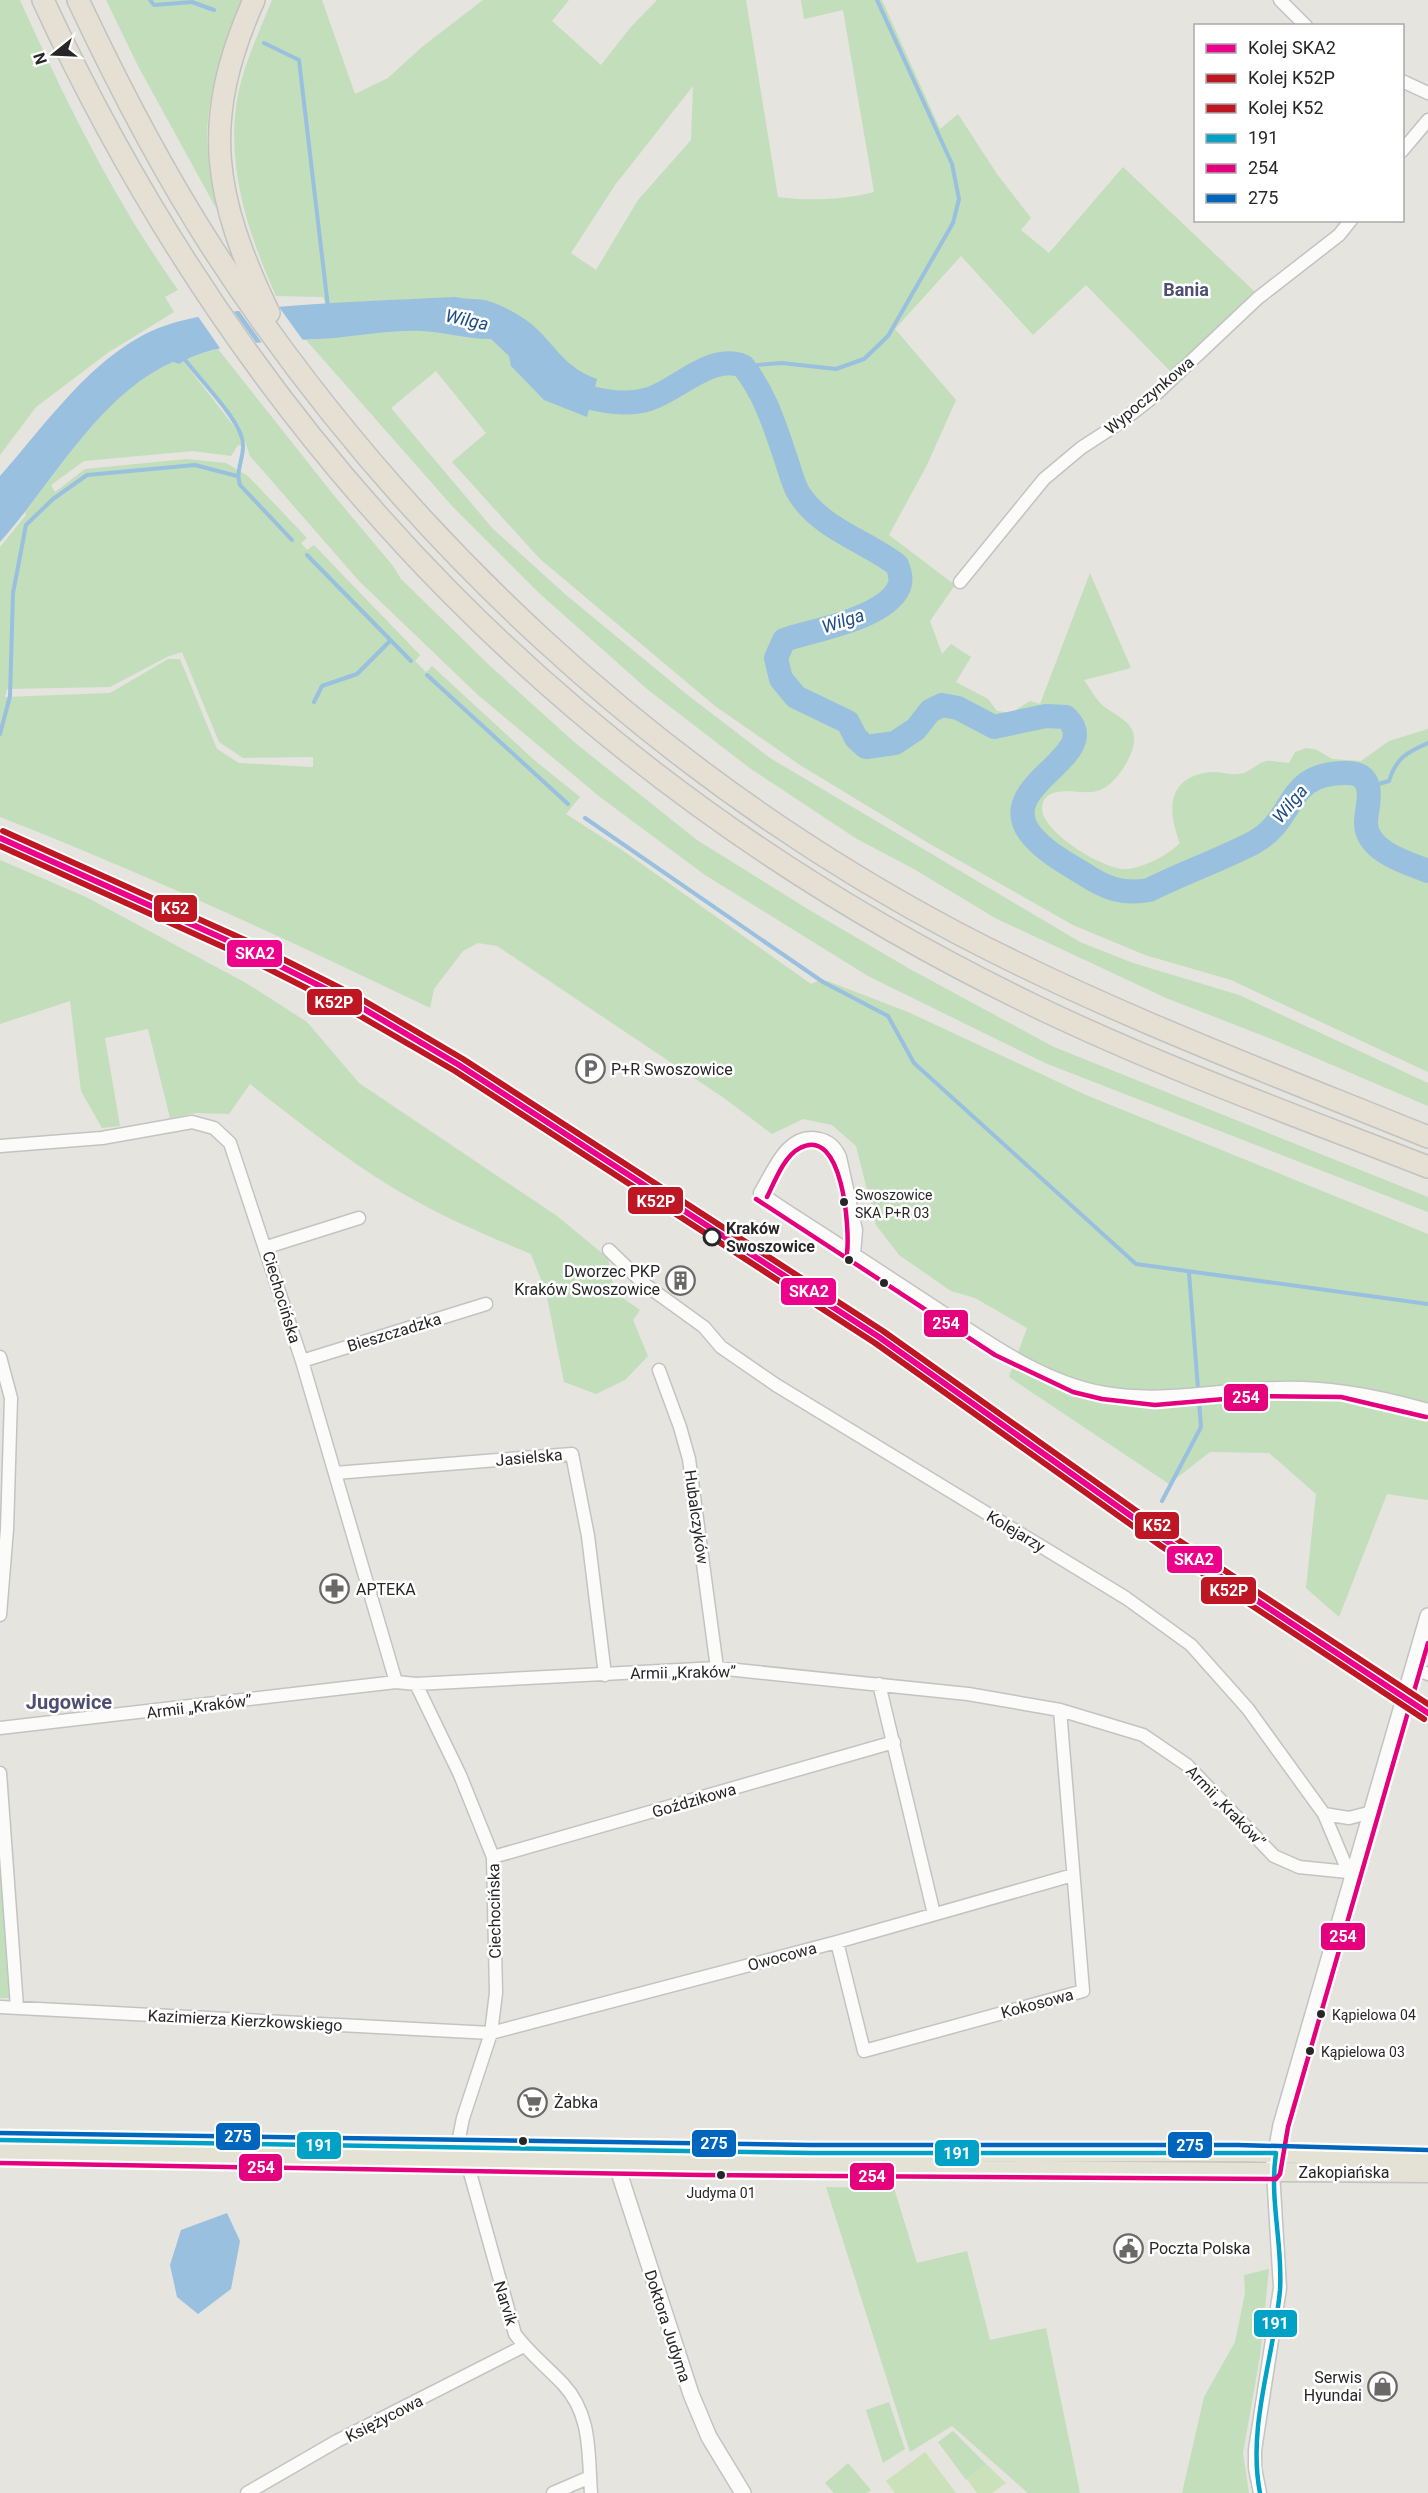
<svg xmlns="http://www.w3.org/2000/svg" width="1428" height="2493" viewBox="0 0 1428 2493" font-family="Roboto,sans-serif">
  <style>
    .green { fill: #c2deba; fill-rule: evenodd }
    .pitch { fill: #cbe1b9 }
    .water { fill: #99c0de }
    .pier { fill: #e5e4de }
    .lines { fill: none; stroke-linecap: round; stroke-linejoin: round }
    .stream { stroke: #99c0de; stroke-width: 4 }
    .river { stroke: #99c0de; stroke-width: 24 }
    .minor-casing { stroke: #c3c3c3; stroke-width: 15 }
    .tertiary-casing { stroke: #c3c3c3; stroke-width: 18 }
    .primary-casing { stroke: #c2c2c0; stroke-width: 21 }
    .motorway-casing { stroke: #c2c2c0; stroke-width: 24 }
    .minor { stroke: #fbfbfa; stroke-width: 12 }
    .tertiary { stroke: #fbfbfa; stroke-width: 15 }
    .primary { stroke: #e3e2d4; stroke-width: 18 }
    .motorway { stroke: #e5dfd4; stroke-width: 21 }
    .bus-1-casing { stroke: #fff; stroke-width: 9 }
    .bus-2-casing { stroke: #fff; stroke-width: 9 }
    .bus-3-casing { stroke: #fff; stroke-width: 9 }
    .bus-1 { stroke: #02a2c6; stroke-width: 4.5 }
    .bus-2 { stroke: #e5007d; stroke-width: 4.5 }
    .bus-3 { stroke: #0065bd; stroke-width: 4.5 }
    .rail-1-casing { stroke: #fff; stroke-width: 10 }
    .rail-2-casing { stroke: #fff; stroke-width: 10 }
    .rail-3-casing { stroke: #fff; stroke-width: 10 }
    .rail-1 { stroke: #ed028c; stroke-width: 6 }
    .rail-2 { stroke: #be1622; stroke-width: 6 }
    .rail-3 { stroke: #be1622; stroke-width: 6 }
    .bus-dot { fill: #272727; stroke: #fff; stroke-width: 2 }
    .stop-dot { fill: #fff; stroke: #272727; stroke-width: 3 }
    .labels { text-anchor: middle; stroke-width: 5; stroke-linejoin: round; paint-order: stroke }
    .bus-label { font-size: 14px; fill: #272727; stroke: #fff; text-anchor: start }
    .street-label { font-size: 16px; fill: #272727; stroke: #fff }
    .poi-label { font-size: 16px; fill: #272727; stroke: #fff; text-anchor: start }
    .stop-label { font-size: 16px; font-weight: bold; fill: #272727; stroke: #fff; text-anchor: start }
    .neighbourhood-label { font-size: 18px; font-weight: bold; fill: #4e4e72; stroke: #fff }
    .water-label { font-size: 18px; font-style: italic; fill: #1d4e86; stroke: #fff }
    .quarter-label { font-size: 20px; font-weight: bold; fill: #4e4e72; stroke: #fff }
    .line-badge { stroke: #fff; stroke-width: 2 }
    .badge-label { font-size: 16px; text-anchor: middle; font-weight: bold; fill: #fff }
  </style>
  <rect width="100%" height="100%" fill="#e5e4de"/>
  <path class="green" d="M0,0H20C65,100 114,200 178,290L165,297L174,312L109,352L36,407L0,455Z
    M106,0H242C224,40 207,94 207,139C208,161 212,185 216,208L138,66Z
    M272,0H322L355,94L388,78L422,47L483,0H569L552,21L601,65L630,28L657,0H746L778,197C810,201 843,200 874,192L843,10L804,19L801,0H882L940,129L958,114L997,174L1031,218L1021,230L1049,253L1123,167L1255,292L1170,371L1086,285L1033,335L961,256L895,329L956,400L927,465L889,535L955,585L930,621L942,654L951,644L971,657L956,682L988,699L997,711L1011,713L1030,701L1040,704L1090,573L1131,668L1084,680C1089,687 1094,696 1100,703C1112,715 1137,721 1134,742C1132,759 1114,787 1097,791C1081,796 1043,781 1042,809C1042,832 1106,872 1128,869C1145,867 1168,855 1180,843C1166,809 1168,775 1213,772C1221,772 1229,775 1237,774C1249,774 1255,764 1266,761C1272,760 1282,763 1289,763L1295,752L1306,748L1317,750L1332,759L1361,761L1389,741L1428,729V1072L1231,980L1145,955L1073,925L930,844L800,765L715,706L540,559L452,462L486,433L436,371L391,408L493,529L566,595L685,693L770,758L1080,942L1133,963L1239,995L1428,1083V1106L1274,1040L1166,998L995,918L914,869L857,839L751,769L647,689L539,593L453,507L306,340L337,337L323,297L276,296C249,235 226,169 237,100C243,66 259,32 272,0ZM693,86L691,140L638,200L596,270L571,253L615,185Z
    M218,349L332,493L393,566L401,579L488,664L574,742L697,840L806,908L908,968L1054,1047L1428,1197V1212L1045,1063L868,976L705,875L600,797L478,695L359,581L250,456L240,427L187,359L189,356Z
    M183,361L240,434L241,446L238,445L231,456L193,451L84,461L51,485L55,492L85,469L187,459L226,463L248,476L307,538L301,543L307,550L314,545L420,655L415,661L426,672L432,666L533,759L580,797L566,814L622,850L811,984L822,979L908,1012L1086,1095L1428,1234V1500L1387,1494L1339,1617L1306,1588L1316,1494L1269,1453L1210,1452L1169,1484L1009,1377L1027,1328L975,1298L951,1291L899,1255L876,1225L856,1146L832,1125L803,1119L772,1134L724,1098L497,946L478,943L463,951L434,989L430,1008C289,940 146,874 0,817V547L26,515L25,512C67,459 108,390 173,362L179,364ZM182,652L219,742L243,758L313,757V767L239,763L217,749L180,659H168L110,693L5,697L7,689L110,687L167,657Z
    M0,860L86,897L246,983L307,1022L359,1083L557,1216L608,1258L614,1292L640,1310L633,1320L648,1356L625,1380L596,1394L564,1382L546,1292L531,1254C485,1235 438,1215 395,1189C344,1158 297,1121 250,1084L229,1114L196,1113L170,1118L148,1029L105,1038L120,1126L102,1128L81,1091L70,1001L0,1024Z
    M0,1864L9,1998H0Z
    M826,2187L894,2188L917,2263L967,2251L990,2340L1046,2328L1080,2493H1028L952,2426L910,2452Z
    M1269,2269L1260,2356L1243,2453L1249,2493H1182L1204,2397L1235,2342L1245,2293L1244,2275Z
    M889,2402L905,2449L883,2463L866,2410Z
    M953,2431L986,2464L966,2480L938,2442Z
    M848,2463L871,2490L867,2493H834L825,2483Z"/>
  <path class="pitch" d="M925,2452L956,2493H895L886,2481Z
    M986,2464L1006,2483L992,2493H977L967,2479Z"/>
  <path class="water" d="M456,297C467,300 478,298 488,301C501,305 515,312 526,320C554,340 560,366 597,379L587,417L544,400L511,366L509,356L491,339C467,339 445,332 422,331C393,330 364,335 335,338C293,341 212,340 179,364L173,362C98,395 53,483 0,542V476C42,429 82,370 138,338C176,316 223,313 265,308C329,302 392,300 456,297Z
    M227,2213L240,2241L231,2289L198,2314L177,2297L170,2265L181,2230Z"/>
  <path class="pier" d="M277,304L284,314L305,343L265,347L237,308Z
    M232,309L259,347L222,351L197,315Z"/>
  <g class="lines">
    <path class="stream" d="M150,0L154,5L192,2L214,10
      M264,43L299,60L328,307
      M182,356C197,376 234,414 241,435C248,453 234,469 240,485L292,540
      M743,366L782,363L836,369L864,359L888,336L953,223L959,199L952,164L877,0
      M307,555L411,661
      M427,675L568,804
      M314,702L322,686L357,674L389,642
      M0,734L10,696L13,593L26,525L53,499L87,475L195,465L237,476
      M1368,787L1389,781C1396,758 1407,752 1428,743
      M585,818L823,982L888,1016L914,1063L1136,1264L1428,1304
      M1162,1501L1201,1427L1189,1273"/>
    <path class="river" d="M563,386C584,400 624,407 649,399C678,390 711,353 743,366C766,395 775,427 787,462C790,471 793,483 798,492C819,528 866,541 897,565C900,572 902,580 899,587C885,619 813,630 784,640L776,658L781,679L796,697L848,722L856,738L866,747L895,743L916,729L930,711L942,705L958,708L994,727L1046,716L1066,717C1106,756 995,783 1029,832C1042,850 1066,863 1084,874C1105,888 1123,895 1149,890C1183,873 1220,860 1253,843C1298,819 1283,772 1347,773C1357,773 1365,776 1368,787C1371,798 1366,812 1366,823C1366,851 1407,863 1428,871"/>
    <defs>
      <path id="minor" d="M1280,0L1306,26
        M1402,81L1428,93
        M1402,151L1428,120
        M960,582L1044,479L1081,448L1121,422L1153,397L1258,298L1339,235L1351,220
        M0,1146L102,1138L192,1122L214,1128L230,1143L302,1361L396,1682
        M267,1247L359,1218
        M609,1250L643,1283L704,1327L721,1347L776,1385L1126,1598L1191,1645L1248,1709L1324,1814L1351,1878
        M854,1254L856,1230L840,1157C836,1148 829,1141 819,1139C787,1131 773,1172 760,1193L787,1211C837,1243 886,1275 936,1308C988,1342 1042,1382 1105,1393C1157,1402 1206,1392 1258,1389C1317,1384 1372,1394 1428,1410
        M0,1357L11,1398L7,1529L0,1615
        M302,1361L486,1304
        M659,1370L680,1427L689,1459L717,1668
        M335,1473L572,1454L588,1536L605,1675
        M1413,1668L1428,1674
        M416,1684L460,1775L493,1857L496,1993L491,2033L463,2118L457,2148
        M879,1684L934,1914
        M0,1728L396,1682L416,1684L717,1668L968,1694L1060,1710L1143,1735L1187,1765L1274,1856L1299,1867L1348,1872
        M0,1773L17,2007
        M1324,1814L1349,1818L1372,1812
        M493,1857L894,1742
        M837,1942L864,2051L1083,1991L1060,1710
        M0,2007L491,2033L837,1942L1073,1875
        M467,2162L515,2334C529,2353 547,2367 563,2384C592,2415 588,2454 591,2493
        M247,2493L337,2441L524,2346
        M553,2493L590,2477
        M1260,2493L1255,2468V2450L1280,2288L1273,2172"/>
      <path id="tertiary" d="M618,2155L617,2166L625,2191L691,2394L709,2437L743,2493
        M1274,2163L1281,2125L1428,1616"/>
      <path id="primary" d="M0,2140L811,2153L1238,2152L1428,2158
        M0,2155L702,2168L1428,2173"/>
      <path id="motorway" d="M43,0C253,454 587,790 1037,1007C1164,1068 1297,1116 1428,1167
        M78,0C118,85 162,170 213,249C398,534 657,775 959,934C1110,1013 1270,1073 1428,1137
        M254,0C200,121 213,196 269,313"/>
    </defs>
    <use href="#minor" class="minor-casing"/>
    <use href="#tertiary" class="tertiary-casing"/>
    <use href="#primary" class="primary-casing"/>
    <use href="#motorway" class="motorway-casing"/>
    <use href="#minor" class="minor"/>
    <use href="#tertiary" class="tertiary"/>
    <use href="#primary" class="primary"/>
    <use href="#motorway" class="motorway"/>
    <defs>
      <path id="bus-1" d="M0,2140L811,2153H1276
        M1260,2493C1247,2426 1274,2357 1280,2290C1283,2244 1269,2200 1276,2153"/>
      <path id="bus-2" d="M767,1197C775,1181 784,1156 800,1148C843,1125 850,1230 847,1253
        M756,1199L995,1355L1073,1392L1102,1399L1155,1405L1259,1396L1341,1397L1426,1417
        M0,2163L702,2175L1276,2179L1280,2174L1288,2127L1428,1643"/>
      <path id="bus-3" d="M0,2133L811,2145H1238L1428,2150"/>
    </defs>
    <use href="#bus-1" class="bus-1-casing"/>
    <use href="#bus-2" class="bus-2-casing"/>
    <use href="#bus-3" class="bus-3-casing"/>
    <use href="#bus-1" class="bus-1"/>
    <use href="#bus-2" class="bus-2"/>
    <use href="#bus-3" class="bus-3"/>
    <defs>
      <path id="rail-1" d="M0,838L242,947L352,1002L459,1065L879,1337L1165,1540L1428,1713"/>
      <path id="rail-2" d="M0,846L239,954L348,1009L455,1071L875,1343L1161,1546L1424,1719"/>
      <path id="rail-3" d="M3,831L245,940L356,996L463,1059L883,1331L1169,1534L1428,1704"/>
    </defs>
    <use href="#rail-1" class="rail-1-casing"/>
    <use href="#rail-2" class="rail-2-casing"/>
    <use href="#rail-3" class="rail-3-casing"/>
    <use href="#rail-1" class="rail-1"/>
    <use href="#rail-2" class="rail-2"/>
    <use href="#rail-3" class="rail-3"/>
  </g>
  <defs>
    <symbol id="parking-ring" viewBox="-11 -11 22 22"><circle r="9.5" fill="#fff" stroke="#6a6967" stroke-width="1.5"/><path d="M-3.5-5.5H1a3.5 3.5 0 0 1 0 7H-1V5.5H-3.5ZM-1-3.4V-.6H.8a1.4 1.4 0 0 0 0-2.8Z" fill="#6a6967"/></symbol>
    <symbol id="building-ring" viewBox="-11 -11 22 22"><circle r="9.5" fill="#fff" stroke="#6a6967" stroke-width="1.5"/><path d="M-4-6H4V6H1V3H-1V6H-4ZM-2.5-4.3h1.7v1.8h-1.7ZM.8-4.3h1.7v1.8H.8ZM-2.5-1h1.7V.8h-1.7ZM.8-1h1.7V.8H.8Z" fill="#6a6967"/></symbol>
    <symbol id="pharmacy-ring" viewBox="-11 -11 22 22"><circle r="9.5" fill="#fff" stroke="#6a6967" stroke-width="1.5"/><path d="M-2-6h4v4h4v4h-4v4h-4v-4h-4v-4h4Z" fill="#6a6967"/></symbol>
    <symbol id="supermarket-ring" viewBox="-11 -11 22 22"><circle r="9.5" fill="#fff" stroke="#6a6967" stroke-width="1.5"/><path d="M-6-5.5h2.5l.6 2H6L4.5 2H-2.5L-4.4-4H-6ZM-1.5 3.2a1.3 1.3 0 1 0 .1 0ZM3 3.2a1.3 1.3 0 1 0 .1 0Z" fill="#6a6967"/></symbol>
    <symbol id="civic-ring" viewBox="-11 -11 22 22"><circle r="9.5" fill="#fff" stroke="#6a6967" stroke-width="1.5"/><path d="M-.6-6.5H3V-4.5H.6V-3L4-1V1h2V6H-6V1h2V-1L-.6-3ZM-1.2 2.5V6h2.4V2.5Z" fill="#6a6967"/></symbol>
    <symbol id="shop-ring" viewBox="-11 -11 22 22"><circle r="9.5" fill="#fff" stroke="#6a6967" stroke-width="1.5"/><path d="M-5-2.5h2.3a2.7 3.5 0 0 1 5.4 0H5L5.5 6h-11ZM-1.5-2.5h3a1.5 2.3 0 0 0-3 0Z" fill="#6a6967"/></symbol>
  </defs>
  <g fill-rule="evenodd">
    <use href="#parking-ring" x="574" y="1052" width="33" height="33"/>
    <use href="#building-ring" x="664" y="1264" width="33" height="33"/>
    <use href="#pharmacy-ring" x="318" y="1572" width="33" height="33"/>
    <use href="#supermarket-ring" x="516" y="2086" width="33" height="33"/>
    <use href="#civic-ring" x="1112" y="2232" width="33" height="33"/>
    <use href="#shop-ring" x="1366" y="2370" width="33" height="33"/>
  </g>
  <g class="bus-dot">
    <circle cx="844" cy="1202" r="5"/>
    <circle cx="849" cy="1260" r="5"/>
    <circle cx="884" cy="1283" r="5"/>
    <circle cx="1321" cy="2014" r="5"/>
    <circle cx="1310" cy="2051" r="5"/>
    <circle cx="523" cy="2141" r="5"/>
    <circle cx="721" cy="2175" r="5"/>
  </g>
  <circle class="stop-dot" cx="712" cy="1237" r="8"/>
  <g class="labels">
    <g class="bus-label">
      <text x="855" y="1200">Swoszowice<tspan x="855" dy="18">SKA P+R 03</tspan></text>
      <text x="1332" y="2020">Kąpielowa 04</text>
      <text x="1321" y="2057">Kąpielowa 03</text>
      <text x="721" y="2198" text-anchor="middle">Judyma 01</text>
    </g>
    <g class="street-label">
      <text transform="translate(1149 395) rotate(-40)" y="6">Wypoczynkowa</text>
      <text transform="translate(282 1297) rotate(73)" y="6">Ciechocińska</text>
      <text transform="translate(394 1332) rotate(-17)" y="6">Bieszczadzka</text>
      <text transform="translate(529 1457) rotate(-5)" y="6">Jasielska</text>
      <text transform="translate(697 1517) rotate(82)" y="6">Hubalczyków</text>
      <text transform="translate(1016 1531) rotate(31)" y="6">Kolejarzy</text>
      <text transform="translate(683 1672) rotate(-1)" y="6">Armii „Kraków”</text>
      <text transform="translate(199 1706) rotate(-7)" y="6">Armii „Kraków”</text>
      <text transform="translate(694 1800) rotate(-16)" y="6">Goździkowa</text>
      <text transform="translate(1226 1806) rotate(46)" y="6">Armii „Kraków”</text>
      <text transform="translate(494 1911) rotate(-91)" y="6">Ciechocińska</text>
      <text transform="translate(782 1956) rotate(-15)" y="6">Owocowa</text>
      <text transform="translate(1037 2003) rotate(-15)" y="6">Kokosowa</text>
      <text transform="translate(245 2020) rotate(3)" y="6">Kazimierza Kierzkowskiego</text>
      <text x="1344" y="2178">Zakopiańska</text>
      <text transform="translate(506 2303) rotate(73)" y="6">Narvik</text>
      <text transform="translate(668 2326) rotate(72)" y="6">Doktora Judyma</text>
      <text transform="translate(384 2418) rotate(-27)" y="6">Księżycowa</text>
    </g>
    <g class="poi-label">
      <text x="611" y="1075">P+R Swoszowice</text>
      <text x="660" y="1277" text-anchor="end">Dworzec PKP<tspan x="660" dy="18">Kraków Swoszowice</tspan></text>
      <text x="356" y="1595">APTEKA</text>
      <text x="554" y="2108">Żabka</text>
      <text x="1149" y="2254">Poczta Polska</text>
      <text x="1362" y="2383" text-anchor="end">Serwis<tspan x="1362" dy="18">Hyundai</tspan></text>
    </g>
    <g class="stop-label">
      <text x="726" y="1234">Kraków<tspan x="726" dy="18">Swoszowice</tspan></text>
    </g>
    <g class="neighbourhood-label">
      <text x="1186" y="296">Bania</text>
    </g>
    <g class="water-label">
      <text transform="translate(467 320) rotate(12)" y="6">Wilga</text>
      <text transform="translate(843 621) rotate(-18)" y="6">Wilga</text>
      <text transform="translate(1290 804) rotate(-50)" y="6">Wilga</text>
    </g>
    <g class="quarter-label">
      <text x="69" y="1709">Jugowice</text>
    </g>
  </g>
  <g class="line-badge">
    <rect x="153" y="894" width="45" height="29" rx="6" fill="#be1622"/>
    <rect x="226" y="939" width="57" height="29" rx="6" fill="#ed028c"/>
    <rect x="306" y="988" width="57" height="28" rx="6" fill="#be1622"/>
    <rect x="627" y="1186" width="57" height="29" rx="6" fill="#be1622"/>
    <rect x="780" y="1277" width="57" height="29" rx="6" fill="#ed028c"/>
    <rect x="923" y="1309" width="46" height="29" rx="6" fill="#e5007d"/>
    <rect x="1223" y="1383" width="46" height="29" rx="6" fill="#e5007d"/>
    <rect x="1134" y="1511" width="46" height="29" rx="6" fill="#be1622"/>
    <rect x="1166" y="1545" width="57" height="29" rx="6" fill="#ed028c"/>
    <rect x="1200" y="1576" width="57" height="29" rx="6" fill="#be1622"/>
    <rect x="1320" y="1922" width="46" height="29" rx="6" fill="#e5007d"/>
    <rect x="215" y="2122" width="46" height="29" rx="6" fill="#0065bd"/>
    <rect x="691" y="2129" width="46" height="29" rx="6" fill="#0065bd"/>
    <rect x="1167" y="2131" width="46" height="28" rx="6" fill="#0065bd"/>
    <rect x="296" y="2131" width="46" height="29" rx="6" fill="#02a2c6"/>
    <rect x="934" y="2139" width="46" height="28" rx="6" fill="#02a2c6"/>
    <rect x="238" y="2153" width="45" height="29" rx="6" fill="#e5007d"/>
    <rect x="849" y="2162" width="46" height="29" rx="6" fill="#e5007d"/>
    <rect x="1253" y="2309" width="45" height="29" rx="6" fill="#02a2c6"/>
  </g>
  <g class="badge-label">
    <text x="175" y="914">K52</text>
    <text x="255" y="959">SKA2</text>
    <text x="334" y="1008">K52P</text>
    <text x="656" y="1207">K52P</text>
    <text x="809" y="1297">SKA2</text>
    <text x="946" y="1329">254</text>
    <text x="1246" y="1403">254</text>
    <text x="1157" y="1531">K52</text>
    <text x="1194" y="1565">SKA2</text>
    <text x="1229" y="1596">K52P</text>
    <text x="1343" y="1942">254</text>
    <text x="238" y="2142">275</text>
    <text x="714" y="2149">275</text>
    <text x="1190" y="2151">275</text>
    <text x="319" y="2151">191</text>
    <text x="957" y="2159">191</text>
    <text x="261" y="2173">254</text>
    <text x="872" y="2182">254</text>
    <text x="1275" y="2329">191</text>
  </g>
  <rect x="1194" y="24" width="210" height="198" fill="#ffffff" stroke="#a9a9a9" stroke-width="1.5"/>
  <rect x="1206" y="44" width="30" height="9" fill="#ed028c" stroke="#a9a9a9" stroke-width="1.5"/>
  <text x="1248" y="54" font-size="18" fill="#272727">Kolej SKA2</text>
  <rect x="1206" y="74" width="30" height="9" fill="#be1622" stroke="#a9a9a9" stroke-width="1.5"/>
  <text x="1248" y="84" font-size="18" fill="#272727">Kolej K52P</text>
  <rect x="1206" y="104" width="30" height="9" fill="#be1622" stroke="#a9a9a9" stroke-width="1.5"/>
  <text x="1248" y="114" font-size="18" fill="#272727">Kolej K52</text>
  <rect x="1206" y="134" width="30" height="9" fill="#02a2c6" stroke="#a9a9a9" stroke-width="1.5"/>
  <text x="1248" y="144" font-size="18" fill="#272727">191</text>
  <rect x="1206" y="164" width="30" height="9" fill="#e5007d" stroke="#a9a9a9" stroke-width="1.5"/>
  <text x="1248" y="174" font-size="18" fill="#272727">254</text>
  <rect x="1206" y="194" width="30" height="9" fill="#0065bd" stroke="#a9a9a9" stroke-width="1.5"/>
  <text x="1248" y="204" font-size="18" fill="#272727">275</text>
  <g transform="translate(54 54) rotate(252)" stroke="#ffffff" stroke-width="4.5" paint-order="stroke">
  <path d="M0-4.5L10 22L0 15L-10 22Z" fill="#272727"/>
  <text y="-9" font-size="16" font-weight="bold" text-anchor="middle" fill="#272727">N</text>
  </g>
</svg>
